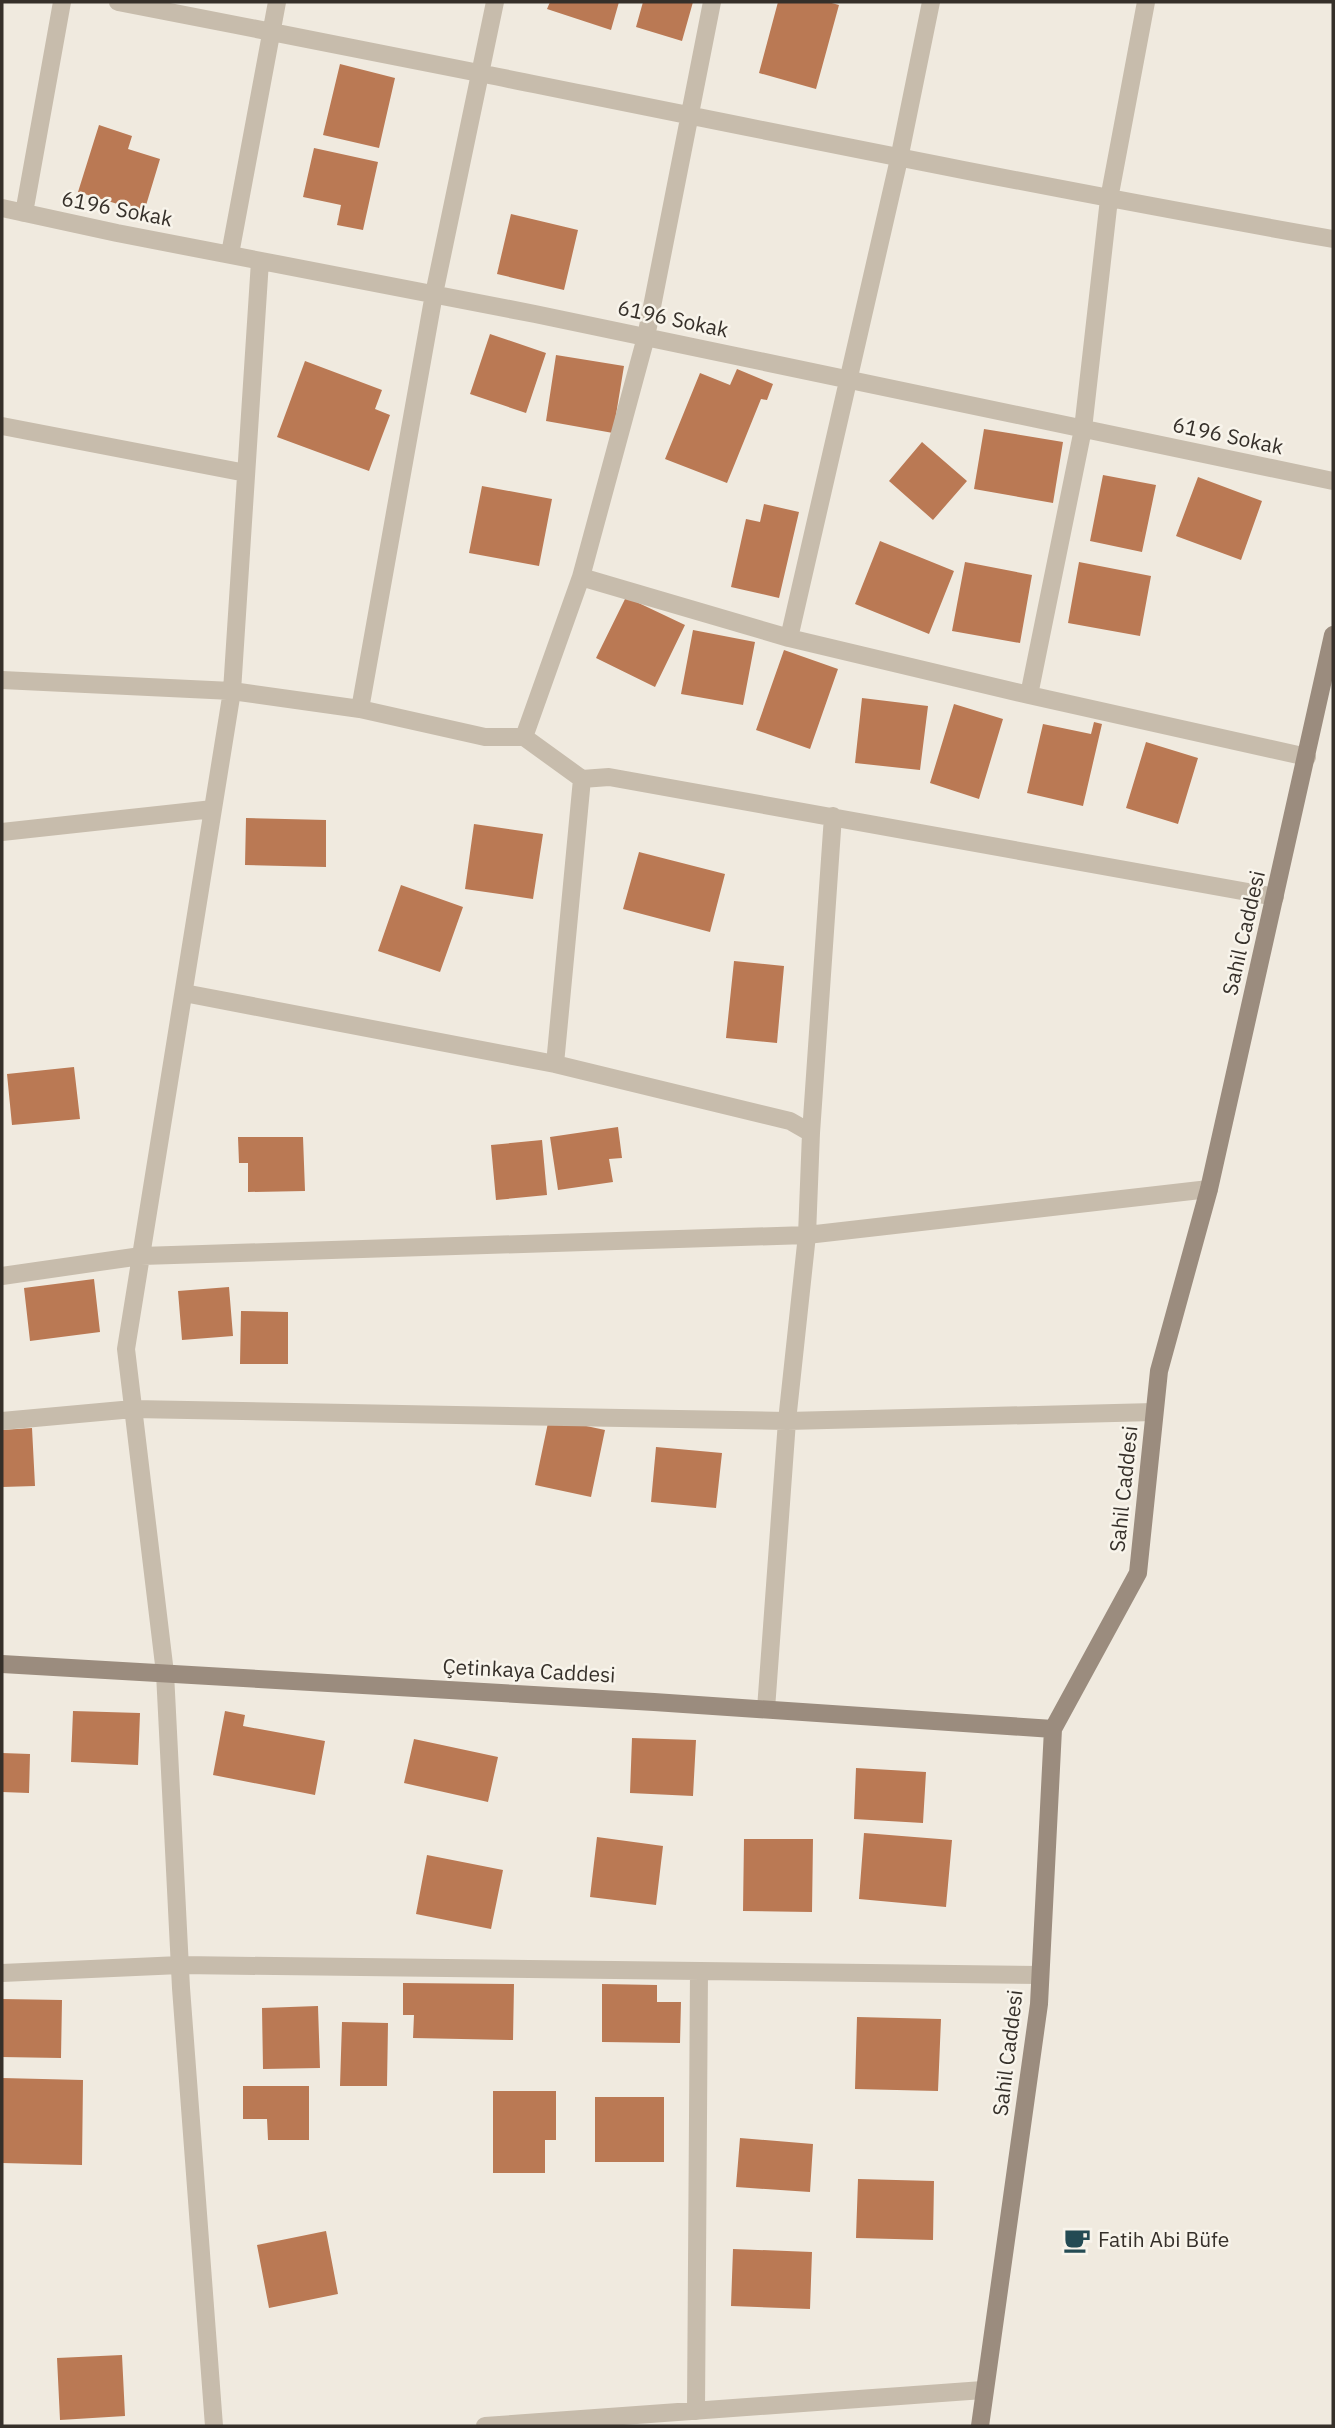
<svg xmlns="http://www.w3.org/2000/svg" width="1335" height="2428" viewBox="0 0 1335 2428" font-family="'IBM Plex Sans',sans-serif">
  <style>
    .building { fill: #ba7954 }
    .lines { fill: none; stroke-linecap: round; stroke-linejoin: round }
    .street { stroke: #c7bcac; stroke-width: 18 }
    .secondary { stroke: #9b8c7e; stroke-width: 18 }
    .labels { text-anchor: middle; stroke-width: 5; stroke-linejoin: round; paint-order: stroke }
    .street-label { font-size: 21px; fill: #36302a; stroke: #f8f4eb }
    .poi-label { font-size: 21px; fill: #36302a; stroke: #f8f4eb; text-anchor: start }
  </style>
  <rect width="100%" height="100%" fill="#f0eadf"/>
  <path class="building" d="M550,2H619L611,30L547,9Z
    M643,2H693L682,41L636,27Z
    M778,2H828L839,5L816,89L759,73Z
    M340,64L395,78L379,148L323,135Z
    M99,125L132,136L128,149L160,159L144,212L78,192Z
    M314,148L378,162L363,230L337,225L341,205L303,197Z
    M511,214L578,230L564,290L497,274Z
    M490,334L546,353L526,413L470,394Z
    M556,355L624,366L613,433L546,421Z
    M305,361L382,390L375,409L390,415L369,471L277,437Z
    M737,369L773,384L767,400L761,399L727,483L665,459L700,373L730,385Z
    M984,429L1063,442L1053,503L974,489Z
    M922,442L967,481L933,520L889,481Z
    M1103,475L1156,485L1142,552L1090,541Z
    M1198,477L1262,501L1241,560L1176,536Z
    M482,486L552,499L539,566L469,553Z
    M764,504L799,512L779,598L731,587L746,519L760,522Z
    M880,541L954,571L929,634L855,604Z
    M965,562L1032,575L1020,643L952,631Z
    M1079,562L1151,576L1140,636L1068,623Z
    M626,597L685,625L655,687L596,658Z
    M693,630L755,642L743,705L681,694Z
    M784,650L838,669L810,749L756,730Z
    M862,698L928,706L920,770L855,763Z
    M954,704L1003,719L979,799L930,783Z
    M1094,722L1102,724L1083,806L1027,793L1043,724L1091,734Z
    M1146,742L1198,758L1178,824L1126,808Z
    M246,818L326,820V867L245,865Z
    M474,824L543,834L533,899L465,889Z
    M639,852L725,874L710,932L623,909Z
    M401,885L463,907L440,972L378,951Z
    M734,961L784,966L777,1043L726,1038Z
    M74,1067L80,1119L12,1125L7,1074Z
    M618,1127L622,1158L609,1159L613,1182L558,1190L550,1137Z
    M238,1137H303L305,1191L248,1192V1163H239Z
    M542,1140L547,1195L496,1200L491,1145Z
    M94,1279L100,1332L30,1341L24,1288Z
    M229,1287L233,1336L182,1340L178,1291Z
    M241,1311L288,1312V1364H240Z
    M549,1418L605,1430L591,1497L535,1485Z
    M32,1428L35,1486L2,1487V1430Z
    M656,1447L722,1453L716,1508L651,1502Z
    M73,1711L140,1713L138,1765L71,1762Z
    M225,1711L245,1715L243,1726L325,1741L315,1795L213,1775Z
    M632,1738L696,1740L693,1796L630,1793Z
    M414,1739L498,1757L488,1802L404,1783Z
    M2,1753L30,1754L29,1793L2,1792Z
    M856,1768L926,1772L923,1823L854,1819Z
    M864,1833L952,1840L946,1907L859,1899Z
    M597,1837L663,1846L656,1905L590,1897Z
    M744,1839H813L812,1912L743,1911Z
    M427,1855L503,1870L491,1929L416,1914Z
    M403,1983L514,1984L513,2040L413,2038L414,2015H403Z
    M602,1984L657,1985V2002H681L680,2043L602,2042Z
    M2,1999L62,2000L61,2058L2,2057Z
    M318,2006L320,2068L263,2069L262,2008Z
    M857,2017L941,2019L938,2091L855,2089Z
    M342,2022L388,2023L387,2086H340Z
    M2,2078L83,2080L82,2165L2,2163Z
    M243,2086H309V2140H268L267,2119H243Z
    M493,2091H556V2140H545V2173H493Z
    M595,2097H664V2162H595Z
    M740,2138L813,2144L810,2192L736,2187Z
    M858,2179L934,2181L933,2240L856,2238Z
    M326,2231L338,2294L269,2308L257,2245Z
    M733,2249L812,2252L810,2309L731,2306Z
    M122,2355L125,2416L60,2420L57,2358Z"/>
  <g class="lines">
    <path class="street" d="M118,2C240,26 362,49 484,74C767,131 1049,189 1333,239
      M2,208L117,233L535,314L1333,481
      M24,213L62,2
      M230,254L277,2
      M2,426L246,473
      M581,577L789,638L1029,695L1307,757
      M789,638L899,159L931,2
      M2,680L232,691L360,709L485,737H524L582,779L609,777L1275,897
      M1029,695L1083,429L1109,199L1146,2
      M360,709L434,294L495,2
      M524,737L581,577L646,337L712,2
      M2,832L213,809
      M184,993L555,1064L790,1121L811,1133
      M555,1064L582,779
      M2,1276L141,1256L807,1235L1209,1189
      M2,1421L133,1409L787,1421L1154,1412
      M766,1709L787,1421L807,1235L811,1133L833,816
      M2,1973L180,1965L1040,1975
      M696,2411L699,1971
      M214,2426L181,1988L165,1673L126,1349L232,691L260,261
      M485,2426L983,2390"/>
    <path class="secondary" d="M2,1664L654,1702L1053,1729
      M980,2426L1039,2004L1053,1729L1138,1573L1159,1371L1209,1189L1333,635"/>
  </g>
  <defs>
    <symbol id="cafe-bare" viewBox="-9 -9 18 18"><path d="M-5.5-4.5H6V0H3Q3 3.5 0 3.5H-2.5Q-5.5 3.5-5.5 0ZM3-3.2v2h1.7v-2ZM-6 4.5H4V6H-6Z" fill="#244b54" stroke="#f8f4eb" stroke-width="2.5" paint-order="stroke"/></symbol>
  </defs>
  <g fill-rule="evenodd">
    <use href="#cafe-bare" x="1058" y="2221" width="38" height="38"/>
  </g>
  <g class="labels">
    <g class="street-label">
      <text transform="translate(117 209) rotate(11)" y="7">6196 Sokak</text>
      <text transform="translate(673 319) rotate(12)" y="7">6196 Sokak</text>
      <text transform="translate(1228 436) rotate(12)" y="7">6196 Sokak</text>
      <text transform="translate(1244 933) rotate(-77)" y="7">Sahil Caddesi</text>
      <text transform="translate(1124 1489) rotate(-84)" y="7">Sahil Caddesi</text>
      <text transform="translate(529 1671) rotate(3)" y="7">Çetinkaya Caddesi</text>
      <text transform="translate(1008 2053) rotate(-83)" y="7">Sahil Caddesi</text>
    </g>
    <g class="poi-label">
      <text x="1098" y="2247">Fatih Abi Büfe</text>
    </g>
  </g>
  <rect width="1335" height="2428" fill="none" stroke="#36302a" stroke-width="7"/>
</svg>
